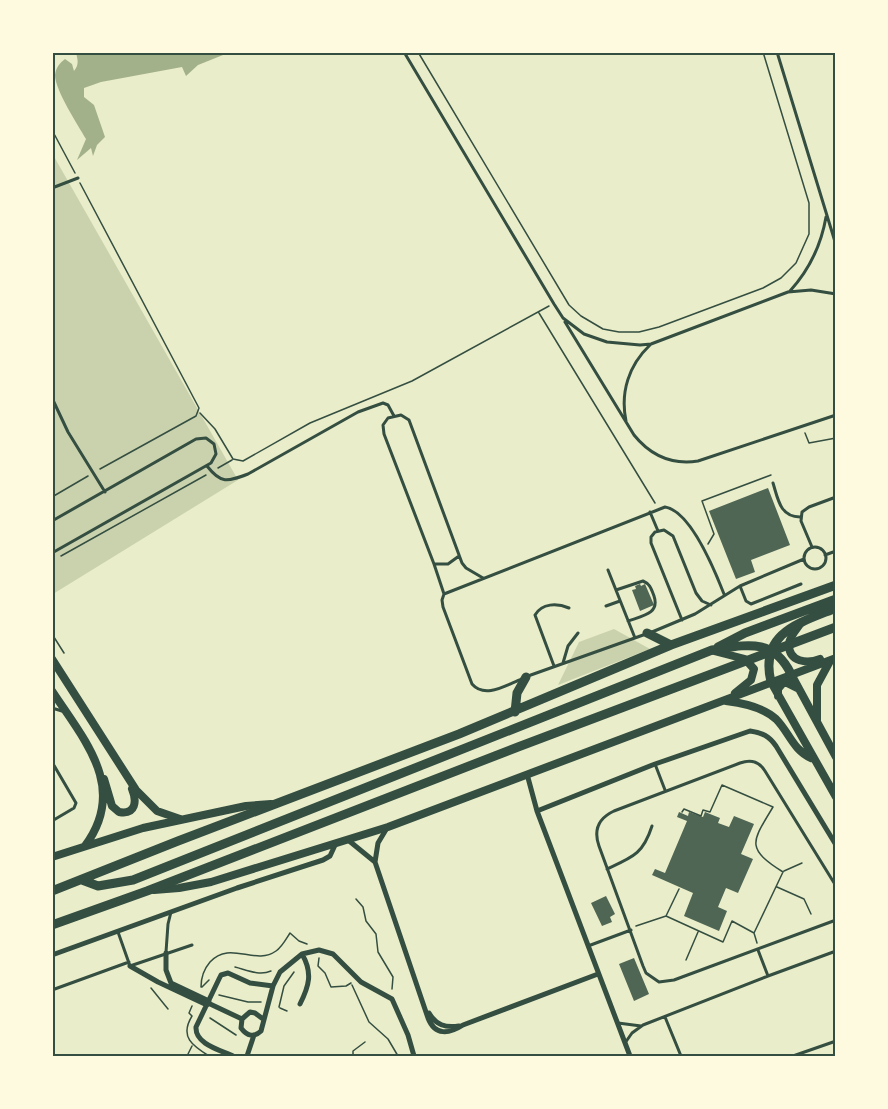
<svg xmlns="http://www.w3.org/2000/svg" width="888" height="1109" viewBox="0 0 888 1109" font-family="'Fira Sans',sans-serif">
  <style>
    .green { fill: #cad2ad }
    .water { fill: #a3b18a }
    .building { fill: #4f6655 }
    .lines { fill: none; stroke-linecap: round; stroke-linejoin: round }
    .path { stroke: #344e41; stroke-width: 1.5 }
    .service { stroke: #344e41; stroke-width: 3 }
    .minor { stroke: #344e41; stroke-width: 5 }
    .secondary { stroke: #344e41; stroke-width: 8 }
    .trunk { stroke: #344e41; stroke-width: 9 }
    .neatline { fill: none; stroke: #344e41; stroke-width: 2 }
  </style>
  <rect width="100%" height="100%" fill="#e9edc9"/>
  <path class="green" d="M52,153L238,480L53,594H52Z
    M614,629L650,649L558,685L579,642Z"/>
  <path class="water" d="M76,53V52L228,53L198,65L186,76L182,67L101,82L84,88V97L94,105L105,137L97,145L93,156L91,148L77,160L86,139C78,125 55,90 55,75C56,67 60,63 65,59L72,64L74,71C79,65 78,60 76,53Z"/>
  <path class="building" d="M768,488L790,545L751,560L755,572L736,579L709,511Z
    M640,584L641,586L645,584L654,605L640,611L632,590L636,589L635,586Z
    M679,812L688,816L689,812L703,817L705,812L720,818L718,823L729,827L734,816L754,824L741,854L753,859L738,893L726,888L718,907L727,911L719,931L684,916L693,893L652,875L655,869L665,873L687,821L677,817Z
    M606,896L615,914L610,917L612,922L602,926L591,903Z
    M634,958L649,994L634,1001L619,964Z"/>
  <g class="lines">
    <path class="path" d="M418,52L569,305L581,316L603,329L619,332H639L659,327L763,288L781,278L796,263L809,234V203L763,52
      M52,130L75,173
      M80,183L199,408L196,416L100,469
      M539,313L655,503
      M200,413L215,429L233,459L243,461L310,423L412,381L549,306
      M805,433L809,443L836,438
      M218,468L232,460
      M52,497L88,476
      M708,544L714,534L702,501L771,475
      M61,556L206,475
      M52,634L64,653
      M682,812L684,809L701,816L703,810L710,812L722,785L773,807C752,842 745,848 783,872L754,933L757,943
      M784,871L802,863
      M777,887L804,899L811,914
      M679,889L666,916L723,942L732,921L754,933
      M356,899L363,907L366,921L376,934L378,952L393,977L392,989
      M636,926L666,916
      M319,958L318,966L325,973L331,987L346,986L351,983
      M686,960L698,932
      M235,967C247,970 259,976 271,971
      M352,985L369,1022L388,1039L398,1056
      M201,987C201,978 204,969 210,962C230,940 255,966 276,951C282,947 286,939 290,933L299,941L307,944
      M202,987L209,980
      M151,988L168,1009
      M219,995L248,1002H261
      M192,1006L189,1013L192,1016C179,1037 193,1046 209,1056
      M279,1007L284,986L294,972
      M280,1008L287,1011
      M210,1018L236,1035
      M187,1056L192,1046
      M353,1056V1051L365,1042"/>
    <path class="service" d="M404,52L554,304L563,318L584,334L607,342L640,345L651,344L788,292L811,290L836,294
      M777,52L836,245
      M52,188L78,178
      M790,291C809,270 821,246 826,217
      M565,322L634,435C651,456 672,465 698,461L836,415
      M52,398L68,432L105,492
      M626,421C620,392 629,365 650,345
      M207,466C221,484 227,482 248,474L358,412L383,403L388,405L394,416
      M773,483C778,499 780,517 800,517
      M650,512L658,531
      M52,521L196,439L206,438L214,444L216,454L211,463L52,553
      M812,547L801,521L802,512L809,507L836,497
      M804 558a11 11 0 1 1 22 0a11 11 0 1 1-22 0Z
      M825,555L836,551
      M434,564H448L459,556
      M608,570L635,638
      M483,578L466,568L462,563L409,420L401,415L388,418L383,425L384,434L434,564L444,594L442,600L443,607L472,684C485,699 506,685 522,679
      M740,586L746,601L751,604L801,584
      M616,590L643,581C650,584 651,588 654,596C660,614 642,616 628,621
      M444,594L665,507C691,511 715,571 724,594
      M606,606L620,601
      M682,620L651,543V537L655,532L664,530L673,536L696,593L702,601L711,605
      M652,632L695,614L740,586L804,559
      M563,663L568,646L578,633
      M554,666L535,615C542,603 557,603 569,608
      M528,676L646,634
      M52,708L62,711
      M52,762L76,803L74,808L52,821
      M655,764L665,790
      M607,869C633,857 643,854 652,826
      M836,886L765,771C759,761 751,759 740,763L614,811C599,818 593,829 599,846L643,966L646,973L659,982L674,980L836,920
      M118,932L130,966L192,945
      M588,946L631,930
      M758,950L768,976
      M166,952L168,924L171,912
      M52,990L129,962
      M665,1017L681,1056
      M618,1023L641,1026
      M625,1043L632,1033L643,1025L768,976L836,951
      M793,1056L836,1041"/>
    <path class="minor" d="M527,774L537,811L630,1056
      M537,811L655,764L750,731C763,733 769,736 776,746L836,845
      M387,828L378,843L375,862L428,1018C435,1036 449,1034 463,1025L598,974
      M348,840L375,862
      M166,953V970L171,983L209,1001
      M52,955L237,888L323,860L330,856L336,843
      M130,966L158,982L207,1005
      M208,1003L242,1019
      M300,1004C309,986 313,973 302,954
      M429,1013C436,1025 445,1028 459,1026
      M263,1019L255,1013L250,1012L242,1019L241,1028C247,1036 254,1038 261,1031L273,986L280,972L302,954L319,950L333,954L361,982L392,999L408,1035L414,1056
      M233,1056C220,1050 195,1044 196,1027L219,979L221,975L228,973L250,983L273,986
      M247,1056L254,1035"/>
    <path class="secondary" d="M801,623C796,630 789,637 789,645C789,662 807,664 820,659
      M714,651L745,659L754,669L751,680L735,693
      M52,659L136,790L157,811L180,819
      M791,674L836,757
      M771,682L836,797
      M52,691C85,741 128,788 85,846
      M778,696V689L783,683H787L797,688
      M726,701C743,703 763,707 776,719C789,732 793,750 811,758
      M817,720V685L830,661
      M104,779L112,806L119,812C136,815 137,801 132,789
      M52,857L143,828L246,806L271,804
      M154,890L179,888L211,882L388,827L836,658"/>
    <path class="trunk" d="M647,633L671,645
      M718,647L745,633L836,599
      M771,682C759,633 799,623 836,608
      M515,712L517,693L526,677
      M82,880L98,886L133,880L712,650C746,645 773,637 791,674
      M52,891L178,841L459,734L671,645L836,585
      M52,925L147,891L518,747L836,627"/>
  </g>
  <rect width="888" height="1109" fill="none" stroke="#fefae0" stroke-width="108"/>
  <rect x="54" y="54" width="780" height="1001" class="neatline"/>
</svg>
